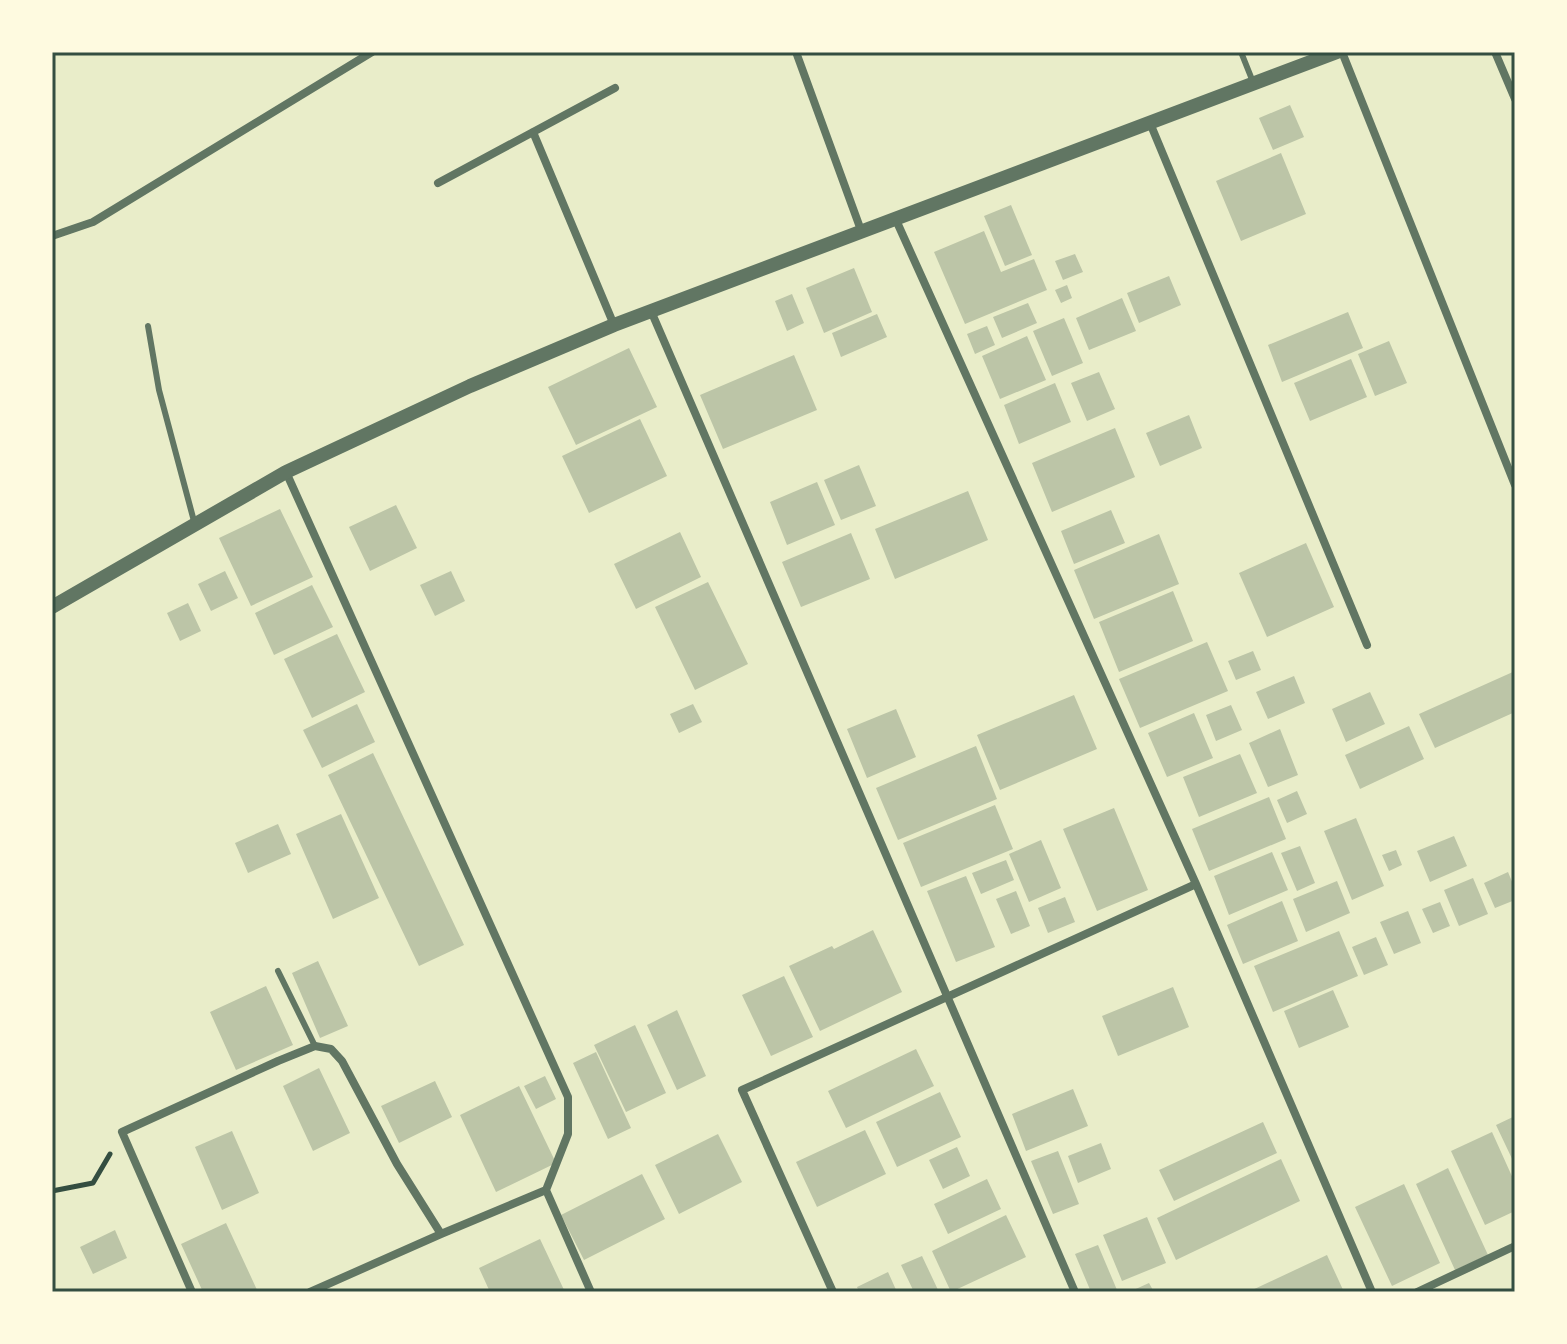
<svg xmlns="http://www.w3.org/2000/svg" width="1567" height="1344" viewBox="0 0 1567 1344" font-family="'IBM Plex Sans',sans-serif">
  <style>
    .building { fill: #bcc5a7 }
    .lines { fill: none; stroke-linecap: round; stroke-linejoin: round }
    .path { stroke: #344e41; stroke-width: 5 }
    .service { stroke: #617663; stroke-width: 6 }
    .minor { stroke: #617663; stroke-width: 8 }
    .tertiary { stroke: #617663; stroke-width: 14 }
    .neatline { fill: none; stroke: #344e41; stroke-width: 3 }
  </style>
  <rect width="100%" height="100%" fill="#e9edc9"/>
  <path class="building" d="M1290,105L1304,137L1273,150L1259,118Z
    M1281,153L1306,214L1241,241L1216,181Z
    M1011,205L1032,255L1005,266L984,216Z
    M984,231L1001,272L1034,259L1047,290L965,324L934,252Z
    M1075,254L1083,272L1063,280L1055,261Z
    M854,268L872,312L824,333L806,288Z
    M1169,276L1181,305L1139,323L1127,293Z
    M1067,285L1072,298L1061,303L1055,290Z
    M792,294L804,323L787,331L775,301Z
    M1122,298L1136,331L1089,350L1076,318Z
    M1028,303L1037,323L1002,338L993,317Z
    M1348,312L1363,348L1282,382L1268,345Z
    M877,314L887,337L841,357L832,333Z
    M1064,318L1083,363L1052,376L1033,331Z
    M987,326L995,345L975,354L967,334Z
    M1027,336L1046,380L1000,399L982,356Z
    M1389,341L1407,383L1375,396L1358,354Z
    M629,348L657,407L576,445L548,387Z
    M794,355L817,410L723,449L700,395Z
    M1351,359L1367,397L1310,421L1294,383Z
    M1099,372L1115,409L1087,421L1071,383Z
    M1055,383L1071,422L1019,444L1004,405Z
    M1189,415L1202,448L1160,466L1146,433Z
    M640,419L667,476L589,513L562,456Z
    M1115,428L1135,477L1052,512L1032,463Z
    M859,465L876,506L841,520L824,480Z
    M817,482L835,525L787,545L770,502Z
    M968,491L988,540L895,579L875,529Z
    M396,505L417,548L370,571L349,527Z
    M280,509L313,577L251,606L219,538Z
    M1111,510L1125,543L1074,564L1061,531Z
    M680,532L701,577L636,609L614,564Z
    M851,533L870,579L801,607L782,562Z
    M1159,534L1179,584L1094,619L1074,570Z
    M1306,543L1334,607L1267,637L1239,573Z
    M225,571L238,598L211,611L198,584Z
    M451,571L465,601L435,616L420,585Z
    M708,582L748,664L695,690L655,607Z
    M312,585L333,627L274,655L255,613Z
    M1173,591L1193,641L1119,672L1099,622Z
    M188,603L201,631L180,641L167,613Z
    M337,634L365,692L312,718L284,659Z
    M1207,642L1228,691L1140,728L1119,679Z
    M1253,651L1261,670L1236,680L1228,661Z
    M1515,671V712L1435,748L1419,714Z
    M1294,676L1305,703L1268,719L1256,692Z
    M1370,692L1385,724L1346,742L1332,709Z
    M1074,695L1097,749L1000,790L977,735Z
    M357,704L375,742L322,768L303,730Z
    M693,704L702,722L679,733L670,714Z
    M1231,705L1242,730L1216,741L1206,715Z
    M896,709L916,757L867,778L847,729Z
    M1194,713L1213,758L1167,777L1148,733Z
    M1409,726L1424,759L1360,789L1345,755Z
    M1280,729L1298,775L1268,787L1249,743Z
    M976,746L997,799L898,840L876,788Z
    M373,753L464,945L419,966L328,775Z
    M1240,754L1257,793L1199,817L1183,777Z
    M1297,791L1307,814L1287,823L1277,800Z
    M1269,797L1286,839L1209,871L1192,829Z
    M995,805L1013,849L921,887L903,843Z
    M1114,808L1148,890L1097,911L1063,829Z
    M341,814L379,898L333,919L296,834Z
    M1356,818L1384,886L1352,900L1324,831Z
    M278,824L291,854L248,873L235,843Z
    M1454,836L1467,866L1430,882L1417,851Z
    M1041,840L1061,888L1029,902L1009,854Z
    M1300,846L1315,883L1297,891L1281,853Z
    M1396,850L1402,865L1389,871L1382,855Z
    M1272,852L1288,890L1229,915L1214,876Z
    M1006,860L1014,880L981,894L972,873Z
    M1508,872L1515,889V900L1495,908L1484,883Z
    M966,876L995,947L956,962L927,891Z
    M1473,878L1488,914L1459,926L1444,890Z
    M1337,881L1350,913L1306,932L1293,899Z
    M1016,891L1030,926L1011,934L996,899Z
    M1065,897L1075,922L1048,933L1038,908Z
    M1282,901L1298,941L1243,964L1227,925Z
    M1440,902L1450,926L1433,933L1422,909Z
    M1408,911L1421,943L1394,954L1380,922Z
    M873,930L902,992L820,1031L789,966L832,946L834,949Z
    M1339,931L1358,976L1273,1012L1254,966Z
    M1376,937L1388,965L1364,975L1352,947Z
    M318,961L348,1026L320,1038L292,973Z
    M784,976L813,1037L771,1056L742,995Z
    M266,986L293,1045L236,1070L210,1012Z
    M1173,987L1189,1027L1118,1056L1102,1016Z
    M1333,990L1349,1027L1299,1048L1284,1011Z
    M677,1010L706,1076L677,1090L647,1025Z
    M635,1025L666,1093L626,1112L594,1045Z
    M916,1049L934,1086L846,1128L828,1091Z
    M596,1052L631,1128L608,1139L573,1063Z
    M319,1068L350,1133L313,1151L283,1086Z
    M545,1076L556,1099L536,1109L524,1086Z
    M435,1081L452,1117L399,1143L381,1106Z
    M519,1086L556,1163L496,1192L460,1115Z
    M1073,1089L1088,1126L1026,1151L1012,1114Z
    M940,1092L961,1137L897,1167L876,1122Z
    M1515,1116V1165L1496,1125Z
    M1263,1122L1277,1153L1174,1201L1159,1170Z
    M865,1130L886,1174L817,1207L796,1162Z
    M232,1131L259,1193L222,1210L195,1147Z
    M1492,1132L1515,1183V1211L1485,1225L1451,1151Z
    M718,1134L742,1182L679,1214L655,1165Z
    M1101,1143L1111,1169L1078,1183L1068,1156Z
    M957,1147L970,1176L943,1189L929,1160Z
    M1058,1151L1079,1204L1053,1214L1031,1161Z
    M1281,1159L1300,1201L1176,1260L1157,1218Z
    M1448,1168L1488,1255L1455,1270L1416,1184Z
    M642,1174L665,1219L584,1260L561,1215Z
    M987,1179L1001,1209L948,1234L934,1204Z
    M1404,1184L1440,1263L1392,1286L1355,1207Z
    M1006,1215L1026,1257L951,1292L932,1251Z
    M1147,1217L1166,1263L1122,1281L1103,1235Z
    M226,1223L258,1292H203L181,1244Z
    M115,1230L127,1258L93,1274L80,1247Z
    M540,1239L565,1292H490L479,1268Z
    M1098,1245L1117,1290L1113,1292H1091L1075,1254Z
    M1327,1255L1344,1292H1248Z
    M922,1256L939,1292H914L901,1265Z
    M888,1272L897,1292H859L857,1287Z
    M1149,1283L1154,1292H1129Z"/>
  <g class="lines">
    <path class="path" d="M52,1191L93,1183L110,1154"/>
    <path class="service" d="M1241,52L1253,82
      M148,326L159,390L195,525
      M278,971L315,1046"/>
    <path class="minor" d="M796,52L862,233
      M1342,52L1515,485
      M1495,52L1515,99
      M1150,123L1367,645
      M533,132L614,325
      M438,183L615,88
      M896,220L1196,884L1372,1292
      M52,236L93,222L372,52
      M651,311L1075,1292
      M286,472L568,1097V1134L546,1190L591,1292
      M192,1292L122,1132L278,1061L315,1046L331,1049L342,1061L397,1164L441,1234
      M310,1292L441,1234L546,1190
      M833,1292L742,1090L1196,884
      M1417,1292L1515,1246"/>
    <path class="tertiary" d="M52,607L286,472L470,386L614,325L1337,52"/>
  </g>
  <rect width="1567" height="1344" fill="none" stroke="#fefae0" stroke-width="108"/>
  <rect x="54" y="54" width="1459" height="1236" class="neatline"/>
</svg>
